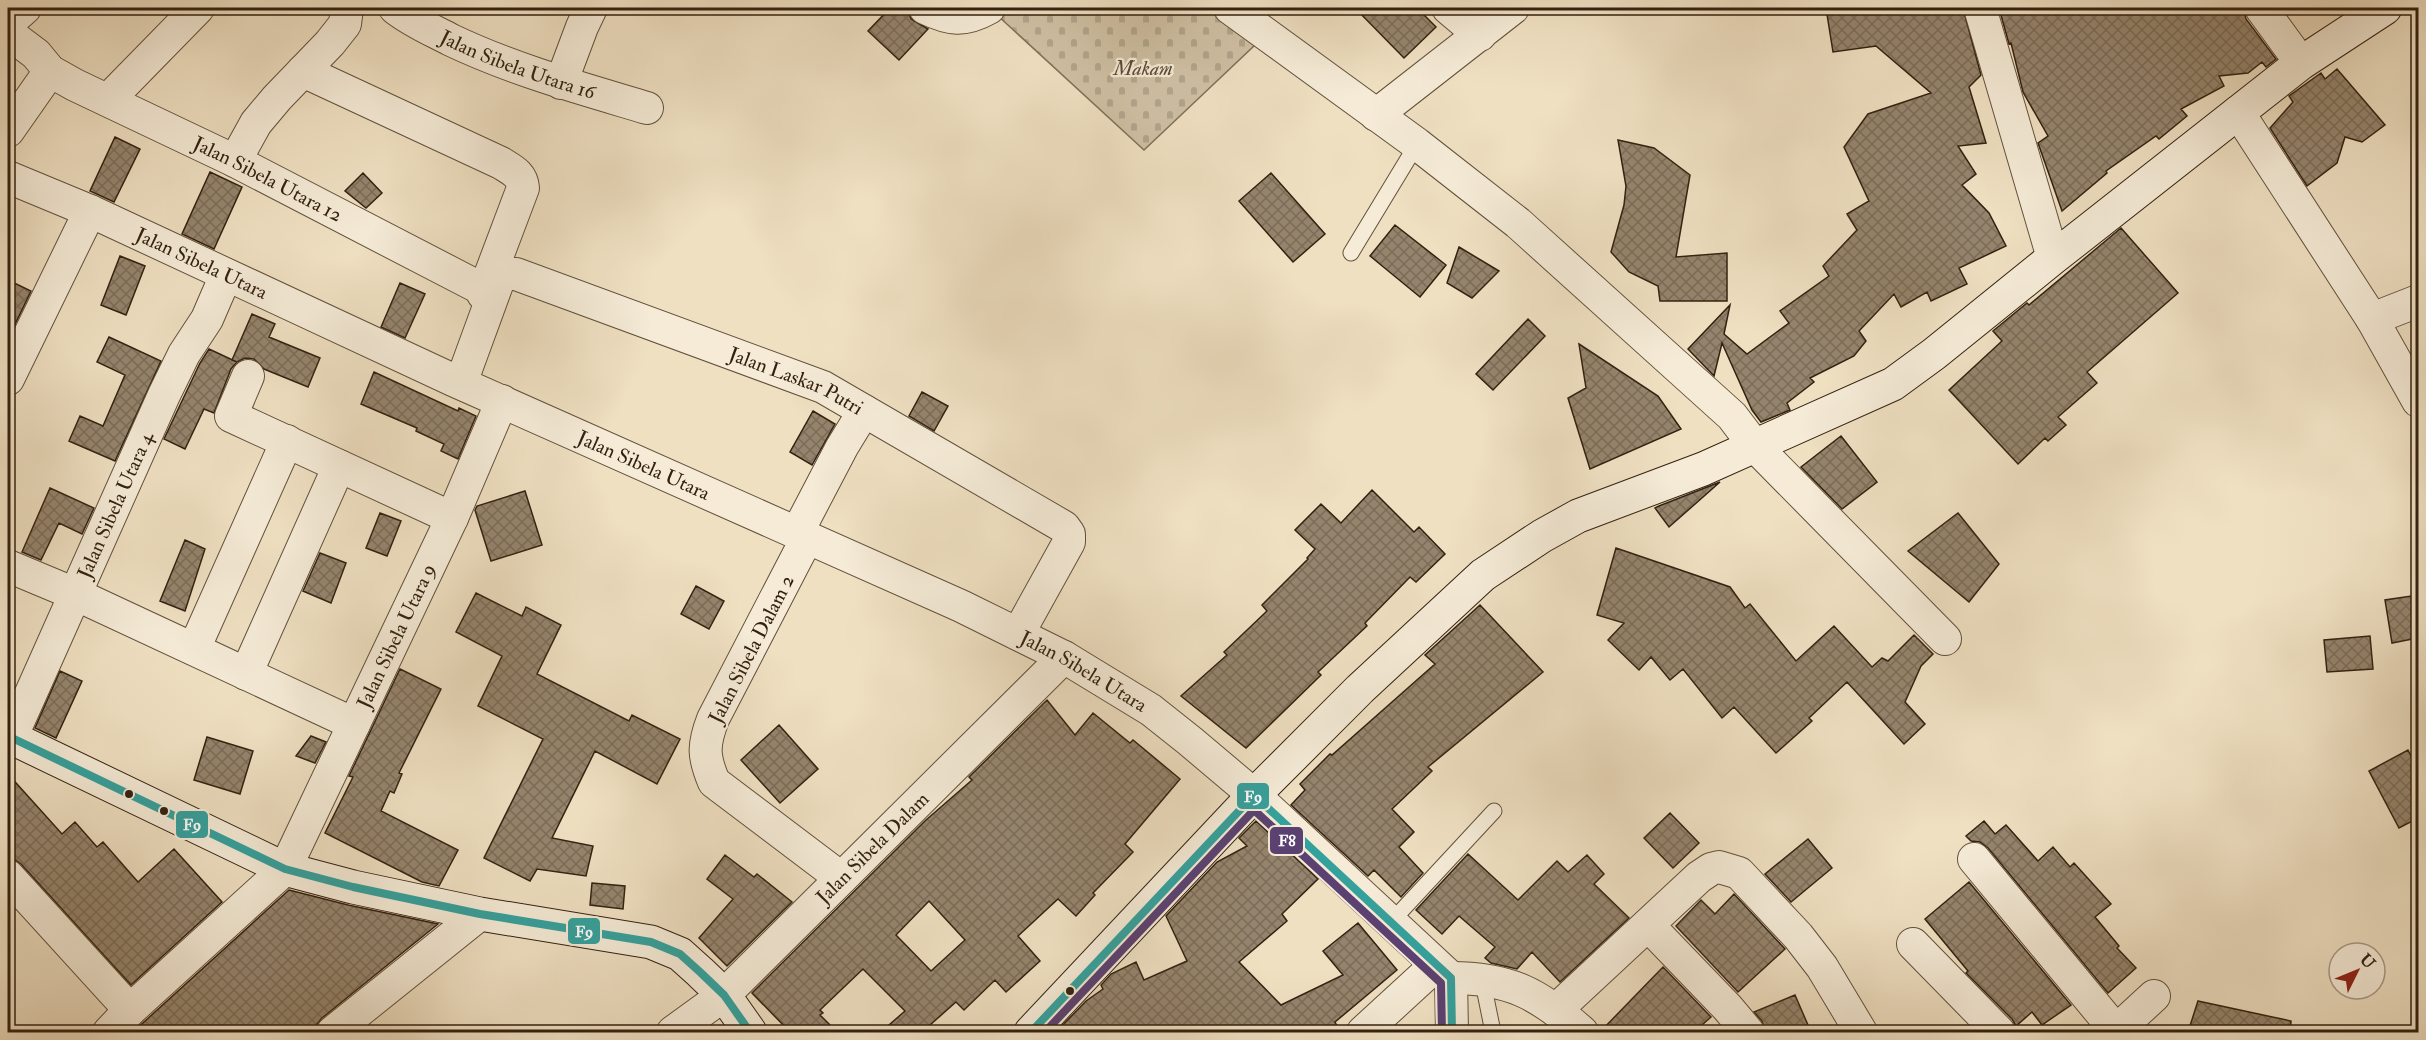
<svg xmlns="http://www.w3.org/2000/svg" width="2426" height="1040" viewBox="0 0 2426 1040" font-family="'IM FELL Double Pica',serif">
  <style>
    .cemetery { fill: url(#cemetery-stones); stroke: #81705a; stroke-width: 1.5 }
    .building { fill: url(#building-cross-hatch); stroke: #332110; stroke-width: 1.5; fill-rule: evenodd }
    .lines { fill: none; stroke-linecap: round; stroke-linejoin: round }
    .lane-casing { stroke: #62513c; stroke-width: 17 }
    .street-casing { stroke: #62513c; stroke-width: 34 }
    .secondary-casing { stroke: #332110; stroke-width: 35 }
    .lane { stroke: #f5ebd7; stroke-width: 15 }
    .street { stroke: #f5ebd7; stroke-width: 32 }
    .secondary { stroke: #f5ebd7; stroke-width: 33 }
    .bus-1-casing { stroke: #f5ebd7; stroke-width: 12 }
    .bus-2-casing { stroke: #f5ebd7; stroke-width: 12 }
    .bus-1 { stroke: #35a19d; stroke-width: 8 }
    .bus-2 { stroke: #5b4172; stroke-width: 8 }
    .bus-dot { fill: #332110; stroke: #f5ebd7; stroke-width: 2 }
    .labels { text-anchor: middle; stroke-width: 4.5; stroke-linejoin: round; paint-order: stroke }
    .street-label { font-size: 20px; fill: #332110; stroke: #f5ebd7 }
    .park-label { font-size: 20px; font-style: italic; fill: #5a4935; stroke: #f5ebd7 }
    .line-badge { stroke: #f5ebd7; stroke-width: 2 }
    .badge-label { font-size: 16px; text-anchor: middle; font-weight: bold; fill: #fff }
  </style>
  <defs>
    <pattern id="cemetery-stones" width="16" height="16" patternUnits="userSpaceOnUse" patternTransform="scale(1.5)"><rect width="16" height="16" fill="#cfc0a4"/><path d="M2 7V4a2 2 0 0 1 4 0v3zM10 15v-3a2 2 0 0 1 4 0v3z" fill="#b2a58c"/></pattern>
    <pattern id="building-cross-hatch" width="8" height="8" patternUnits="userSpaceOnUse" patternTransform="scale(1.5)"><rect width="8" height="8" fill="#95846d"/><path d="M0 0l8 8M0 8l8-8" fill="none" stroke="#7a6c58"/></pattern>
  </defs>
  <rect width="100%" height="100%" fill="#efe0c2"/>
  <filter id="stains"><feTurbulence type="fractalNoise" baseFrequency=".00333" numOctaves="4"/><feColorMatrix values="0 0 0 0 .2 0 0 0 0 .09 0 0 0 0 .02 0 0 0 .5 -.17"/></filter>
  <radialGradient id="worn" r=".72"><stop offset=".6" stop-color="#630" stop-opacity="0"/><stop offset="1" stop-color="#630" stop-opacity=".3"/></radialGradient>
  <path class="cemetery" d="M1003,8H1210L1256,44L1144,150L996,14Z"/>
  <path class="building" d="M890,8H907L911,19L928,29L899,60L868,31Z
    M1355,8H1417L1436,27L1404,58Z
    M1826,8H1963L1981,75L1969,87L1986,143L1958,146L1976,174L1962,185L1989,213L2006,246L1959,268L1967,284L1931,301L1927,292L1901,307L1894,294L1859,331L1866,341L1854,356L1810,378L1814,382L1787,403L1790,410L1761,422L1752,410L1722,343L1714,376L1688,349L1730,305L1724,334L1747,354L1789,323L1780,311L1829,276L1823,266L1857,230L1847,214L1869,201L1844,147L1868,114L1931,93L1876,46L1833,52Z
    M1999,8H2243L2246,19L2276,59L2266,67L2262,62L2248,73L2219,76L2224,86L2181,109L2187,116L2159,139L2156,136L2106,171L2107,173L2062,211L2038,143L2048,136L2023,92L2011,43L2009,44Z
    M2337,69L2385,125L2362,142L2345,137L2337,163L2307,186L2270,128L2293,102L2289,96L2321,73L2325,79Z
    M115,137L140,149L114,202L90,191Z
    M1618,140L1654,148L1690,175L1676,257L1727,253V301H1660L1658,286L1629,272L1611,252L1624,205L1626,186Z
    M210,172L242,187L214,249L182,234Z
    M363,173L382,193L366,208L345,191Z
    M1271,173L1325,234L1293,262L1239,201Z
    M1395,225L1446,265L1420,297L1370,256Z
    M2121,228L2178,293L2087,372L2097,383L2058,417L2066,425L2048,441L2045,438L2018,464L1949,390L2002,341L1993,331L2027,303L2029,305Z
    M1459,247L1499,271L1472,298L1447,283Z
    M120,256L145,266L126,315L101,305Z
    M8,280L31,291L8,339Z
    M400,283L425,294L405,338L381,327Z
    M252,314L275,324L269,337L320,358L308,387L264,369L254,359L245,358L237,362L232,360Z
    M1528,319L1545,336L1493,390L1476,374Z
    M109,337L161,361L115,461L69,441L80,416L103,426L125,375L97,362Z
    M1579,344L1658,396L1681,429L1590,469L1568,398L1586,388Z
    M209,349L237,362L231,369L214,413L204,409L185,449L164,439L200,363Z
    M374,372L458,411L459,408L476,416L458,459L441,451L444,444L416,431L417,428L361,404Z
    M922,392L948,406L934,431L909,416Z
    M813,411L835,424L812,465L790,452Z
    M1841,436L1877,482L1842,509L1801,467Z
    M1720,482L1669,527L1655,508L1659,506Z
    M50,488L94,508L82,534L59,523L41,560L22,552Z
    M1372,490L1414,532L1419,527L1445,554L1416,582L1410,577L1365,623L1367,626L1318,672L1321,675L1246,748L1181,696L1227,655L1224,652L1267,611L1262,605L1308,559L1307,558L1315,549L1295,530L1321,504L1341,523Z
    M525,491L542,545L491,561L475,510L477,506Z
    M380,513L401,521L387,556L366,548Z
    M1958,513L1999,564L1969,602L1908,551Z
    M185,540L205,549L185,611L160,601Z
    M1616,548L1730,587L1745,608L1750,604L1796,661L1834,626L1872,667L1882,658L1888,661L1914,635L1933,654L1921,666L1905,702L1925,724L1904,744L1847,682L1809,718L1812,721L1776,753L1734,707L1722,718L1683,669L1670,680L1651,657L1639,670L1608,640L1624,623L1597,615Z
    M320,553L346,563L331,603L303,591Z
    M696,586L724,601L709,629L681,614Z
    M476,593L522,616L526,607L561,625L537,674L629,721L632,715L680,739L657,784L595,751L552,838L593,846L586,876L537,869L530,881L484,858L543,739L478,706L502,656L456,632Z
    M2418,595V638L2392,643L2385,600Z
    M1480,605L1543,672L1428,767L1432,771L1392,809L1414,832L1399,847L1423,873L1401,897L1374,870L1368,876L1291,805L1305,790L1300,784L1330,754L1332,755L1435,664L1425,655Z
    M2370,636L2373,669L2327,672L2324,640Z
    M400,669L441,689L399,773L402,774L394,793L390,791L381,811L458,850L439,886L422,882L325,833L353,777L349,776Z
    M60,671L82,681L56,738L35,728Z
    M1047,700L1075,735L1093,713L1130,743L1133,740L1180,779L1125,844L1133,852L1093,893L1095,895L1076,916L1058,899L1018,936L1040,961L1006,992L995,980L964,1010L956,1002L922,1032H881L905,1011L863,969L820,1010L823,1013L820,1015L837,1032H790L752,993L926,820L972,780L969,777ZM929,901L965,940L931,971L896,935Z
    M779,725L818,769L780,803L741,760Z
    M311,736L326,742L315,763L296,756Z
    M207,737L253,751L240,794L194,780Z
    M2408,750L2418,770V818L2399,828L2369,771Z
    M8,774L62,834L75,822L97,847L103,842L138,882L174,849L222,902L131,985L21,864L8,855Z
    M1670,813L1699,843L1673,868L1644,838Z
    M1256,821L1318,879L1282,914L1287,921L1239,962L1281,1005L1343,975L1323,951L1358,923L1397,970L1335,1022L1340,1032H1056L1086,1001L1103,989L1101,985L1111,974L1136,962L1144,980L1187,961L1166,916L1217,862L1247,846L1239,838Z
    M1984,821L1995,834L2006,825L2038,861L2053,847L2070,867L2074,863L2111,904L2095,917L2119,946L2117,948L2136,968L2108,993L1988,848L1980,842L1971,841L1966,836Z
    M1808,839L1832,868L1791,902L1765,874Z
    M1468,854L1518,900L1557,861L1568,872L1587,855L1604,874L1594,884L1629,918L1560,982L1532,952L1517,969L1491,963L1485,958L1495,947L1459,916L1442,934L1416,910Z
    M725,855L754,877L757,874L792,902L727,966L699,938L733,899L707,879Z
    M1969,882L2071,1005L2042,1025L2032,1012L2016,1026L2012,1019L1966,973L1968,971L1925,919Z
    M592,883L625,886L623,909L590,905Z
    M289,890L348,905L438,924L322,1018L316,1025L315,1032H133Z
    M1734,894L1785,949L1738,992L1676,926L1701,900L1715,914Z
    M1663,967L1711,1017L1694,1032H1600Z
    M1795,995L1811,1032H1765L1762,1021L1754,1012Z
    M2198,1001L2291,1021L2290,1032H2188Z
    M1719,1026L1725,1032H1705V1031Z"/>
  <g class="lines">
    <defs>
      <path id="lane" d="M1351,253L1417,144
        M1391,922L1494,811
        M1482,978L1493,1032"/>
      <g id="street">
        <path id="s1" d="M395,8C411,21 432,30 451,40C514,70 580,88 647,108"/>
        <path d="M925,8C950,20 964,22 989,8"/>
        <path d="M1230,8L1417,144L1518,223L1732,416L1754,445L1945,639"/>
        <path d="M1448,8L1480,35"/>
        <path d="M1980,8L2053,258"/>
        <path d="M2261,8L2301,63"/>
        <path d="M8,23L25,8"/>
        <path id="s2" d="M8,33L36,54L50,71L75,85L235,161L484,290"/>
        <path d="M303,71L501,163C512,170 522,174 523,188L483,294"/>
        <path d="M561,83L582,27L591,8"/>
        <path d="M108,100L198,8"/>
        <path d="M2238,112L2372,319L2418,401"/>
        <path d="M1376,115L1513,8"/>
        <path d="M8,131L50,71"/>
        <path d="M235,161L256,123L277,98L330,43L345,24L347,8"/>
        <path id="s3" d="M8,177L90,211L453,380L961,606L1064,657L1151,710L1190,741L1254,795L1451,978L1452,1032"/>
        <path d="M2372,319L2418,301"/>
        <path d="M248,376L231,416L452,518"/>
        <path d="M8,379L90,211"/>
        <path id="s4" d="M461,383L499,279L507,274H516L823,387L1064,527L1069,534V542L1018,634"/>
        <path d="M797,533L842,447L864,411"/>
        <path d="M807,538L713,719C703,745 703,756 714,782L841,878"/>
        <path d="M8,566L75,594L354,724"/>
        <path d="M194,649L287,441"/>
        <path d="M246,674L339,466"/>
        <path id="s5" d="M11,738L164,395L184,354L207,319L226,275"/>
        <path d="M1974,859L2117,1032"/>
        <path d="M8,876L130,1010"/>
        <path d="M1648,925L1727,1007L1748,1032"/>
        <path d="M1913,944L1999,1032"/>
        <path d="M1451,978C1510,978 1539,994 1582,1032"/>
        <path d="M1556,1010L1699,877L1711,869L1719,867L1739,873L1798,936L1822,967L1861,1032"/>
        <path id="s6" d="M109,1032L130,1010L285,869L452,518L502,401"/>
        <path d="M333,1032L480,914"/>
        <path id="s7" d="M673,1032L724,995L1064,657"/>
        <path d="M1363,1032L1436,965"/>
        <path d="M2115,1032L2154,996"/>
      </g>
      <path id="secondary" d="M8,736L285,869L353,887L480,914L651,942L680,954L700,972L724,995L750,1032
        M1031,1032L1254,795L1360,689L1483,575L1542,536L1578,516L1703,469L1893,384L1934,354L2053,258L2301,63L2385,8"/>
    </defs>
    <use href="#lane" class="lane-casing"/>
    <use href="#street" class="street-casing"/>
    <use href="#secondary" class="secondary-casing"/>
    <use href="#lane" class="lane"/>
    <use href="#street" class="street"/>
    <use href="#secondary" class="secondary"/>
    <defs>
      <path id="bus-1" d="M8,736L285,869L353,887L480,914L651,942L680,954L700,972L724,995L750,1032
        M1031,1032L1254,795L1451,978L1452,1032"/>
      <path id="bus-2" d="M1045,1032L1254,810L1441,983L1442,1032"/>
    </defs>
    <use href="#bus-1" class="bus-1-casing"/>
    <use href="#bus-2" class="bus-2-casing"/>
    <use href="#bus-1" class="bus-1"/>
    <use href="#bus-2" class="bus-2"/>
  </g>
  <g class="bus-dot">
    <circle cx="129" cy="794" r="5"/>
    <circle cx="164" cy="811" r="5"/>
    <circle cx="1070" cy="991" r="5"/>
  </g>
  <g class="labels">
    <g class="street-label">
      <text dy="7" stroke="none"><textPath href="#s1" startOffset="136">Jalan Sibela Utara 16</textPath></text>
      <text dy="7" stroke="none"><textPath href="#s2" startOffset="300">Jalan Sibela Utara 12</textPath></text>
      <text dy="7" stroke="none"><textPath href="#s3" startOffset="212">Jalan Sibela Utara</textPath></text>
      <text dy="7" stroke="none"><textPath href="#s4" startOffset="429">Jalan Laskar Putri</textPath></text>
      <text dy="7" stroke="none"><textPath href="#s3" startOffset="698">Jalan Sibela Utara</textPath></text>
      <text dy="7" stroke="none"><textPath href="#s5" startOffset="255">Jalan Sibela Utara 4</textPath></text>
      <text dy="7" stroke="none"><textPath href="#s6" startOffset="498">Jalan Sibela Utara 9</textPath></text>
      <text transform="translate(751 649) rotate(-63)" y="7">Jalan Sibela Dalam 2</text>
      <text dy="7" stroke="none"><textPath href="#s3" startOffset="1184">Jalan Sibela Utara</textPath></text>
      <text dy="7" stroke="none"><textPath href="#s7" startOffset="272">Jalan Sibela Dalam</textPath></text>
    </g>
    <g class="park-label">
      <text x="1143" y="75">Makam</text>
    </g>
  </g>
  <g class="line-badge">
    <rect x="1236" y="782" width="34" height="28" rx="6" fill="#35a19d"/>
    <rect x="175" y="810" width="34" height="29" rx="6" fill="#35a19d"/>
    <rect x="1269" y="826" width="35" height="29" rx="6" fill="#5b4172"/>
    <rect x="567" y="917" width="34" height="28" rx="6" fill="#35a19d"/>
  </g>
  <g class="badge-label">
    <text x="1253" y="802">F9</text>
    <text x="192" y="830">F9</text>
    <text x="1287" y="846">F8</text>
    <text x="584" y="937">F9</text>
  </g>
  <rect width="2426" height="1040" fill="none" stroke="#efe0c2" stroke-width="30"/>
  <rect x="9" y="9" width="2408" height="1022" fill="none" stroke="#332110" stroke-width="3"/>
  <rect x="15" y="15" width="2396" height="1010" fill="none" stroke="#332110" stroke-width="1.5"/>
  <g transform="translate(2357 971) rotate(47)"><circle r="28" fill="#f5ebd7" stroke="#a79a87" stroke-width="1.5"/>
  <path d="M0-4.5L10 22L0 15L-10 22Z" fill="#8f2418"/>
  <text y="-9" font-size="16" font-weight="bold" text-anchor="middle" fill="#332110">U</text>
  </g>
  <rect width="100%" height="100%" filter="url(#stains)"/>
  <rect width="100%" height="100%" fill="url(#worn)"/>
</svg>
